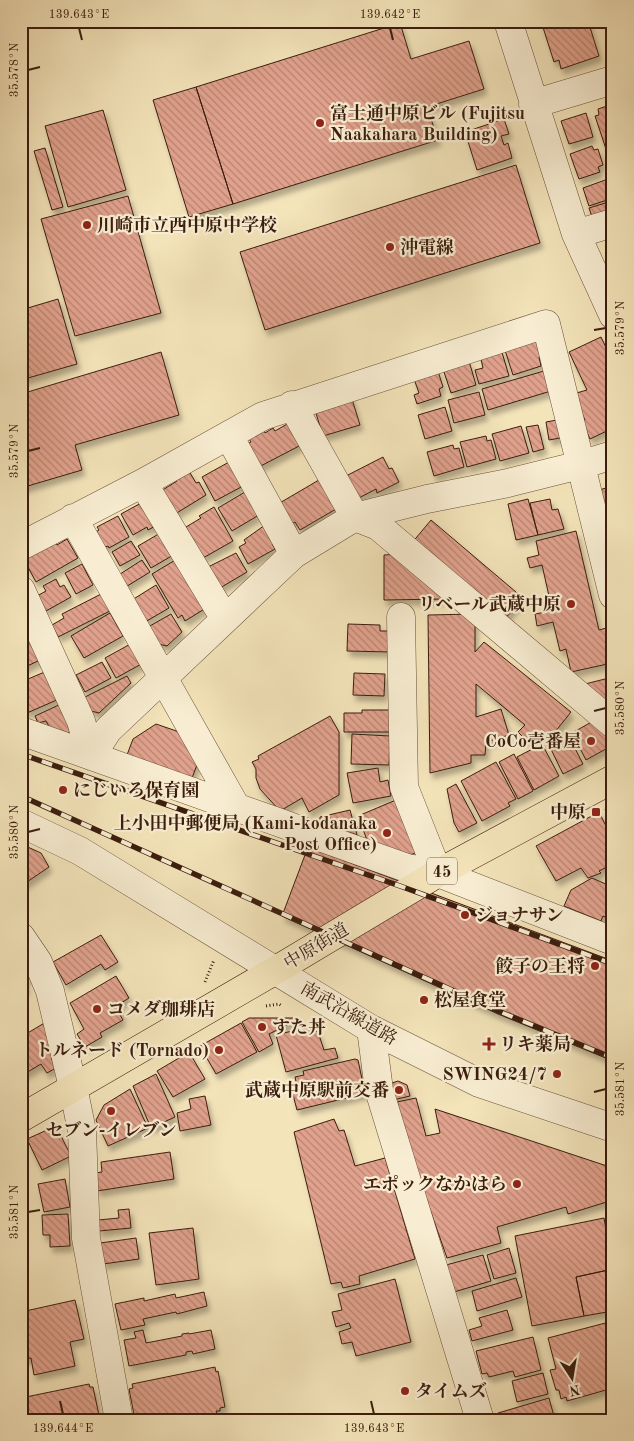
<svg xmlns="http://www.w3.org/2000/svg" width="634" height="1441" viewBox="0 0 634 1441" font-family="'Old Standard TT','Noto Serif JP',serif">
  <style>
    .building { fill: url(#building-back-hatch); stroke: #3b1d0e; filter: url(#shadow) }
    .lines { fill: none; stroke-linecap: round; stroke-linejoin: round }
    .minor-casing { stroke: #694f39; stroke-width: 29 }
    .major-casing { stroke: #3b1d0e; stroke-width: 29 }
    .path { stroke: #3b1d0e; stroke-width: 3; stroke-dasharray: 1 2.5; stroke-linecap: butt }
    .minor { stroke: #f8edd2; stroke-width: 28 }
    .major { stroke: #f4e4ba; stroke-width: 28 }
    .rail-casing { stroke: #3b1d0e; stroke-width: 5.5 }
    .rail { stroke: #f8edd2; stroke-width: 4; stroke-dasharray: 11; stroke-linecap: butt }
    .ticks { fill: none; stroke: #3b1d0e; stroke-width: 2 }
    .poi-dot { fill: #8f2418; stroke: #f8edd2; stroke-width: 2 }
    .labels { text-anchor: middle; stroke-width: 4.5; stroke-linejoin: round; paint-order: stroke }
    .shield { fill: #f8edd2; stroke: #745b49; stroke-width: 1 }
    .shield-label { font-size: 16px; font-weight: bold; fill: #3b1d0e }
    .poi-label { font-size: 18px; font-weight: bold; fill: #3b1d0e; stroke: #f8edd2; text-anchor: start }
    .street-label { font-size: 18px; fill: #3b1d0e; stroke: #f8edd2 }
    .neatline { fill: none; stroke: #3b1d0e; stroke-width: 2 }
    .ticks-label { font-size: 12px; text-anchor: middle; fill: #3b1d0e }
  </style>
  <defs>
    <pattern id="building-back-hatch" width="6" height="6" patternUnits="userSpaceOnUse" patternTransform="scale(1.25)"><rect width="6" height="6" fill="#e1a28d"/><path d="M-1 5l2 2M0 0l6 6M5-1l2 2" fill="none" stroke="#b88372"/></pattern>
    <filter id="shadow"><feDropShadow dx="3" dy="5.5" stdDeviation="2.5" flood-color="#0004"/></filter>
  </defs>
  <rect width="100%" height="100%" fill="#f4e4ba"/>
  <filter id="stains"><feTurbulence type="fractalNoise" baseFrequency=".004" numOctaves="4"/><feColorMatrix values="0 0 0 0 .2 0 0 0 0 .09 0 0 0 0 .02 0 0 0 .5 -.17"/></filter>
  <radialGradient id="worn" r=".72"><stop offset=".6" stop-color="#630" stop-opacity="0"/><stop offset="1" stop-color="#630" stop-opacity=".3"/></radialGradient>
  <path class="building" d="M541,21H588L599,56L561,69L559,60L554,62Z
    M400,23L411,59L469,41L484,89L427,107L438,140L233,204L196,87Z
    M196,87L233,204L189,217L153,100Z
    M613,104V181L606,159L609,158L595,116L599,115L598,109Z
    M103,110L126,190L68,207L45,126Z
    M586,113L593,137L569,144L561,121Z
    M504,119L509,134L501,136L504,145L508,143L512,158L477,170L465,132Z
    M592,146L594,150L598,149L603,165L598,167L600,172L579,179L570,154Z
    M45,148L63,207L52,210L34,151Z
    M516,165L540,243L265,330L240,252Z
    M608,179L613,198L589,206L583,188Z
    M128,196L161,313L75,336L41,219Z
    M612,201L613,214L600,218L591,214L589,208Z
    M58,299L77,364L21,380V310Z
    M541,336L544,355L539,357L541,366L513,375L504,347Z
    M601,337L613,362V428L590,439L582,421L585,420L573,394L587,390L569,352Z
    M501,349L509,376L479,384L475,370L483,368L480,355Z
    M161,352L179,415L75,445L82,470L21,488V394Z
    M469,361L476,385L451,393L443,369Z
    M437,368L443,387L439,389L441,396L417,404L414,395L419,393L413,376Z
    M544,371L551,391L488,410L482,389Z
    M479,392L485,415L454,423L448,400Z
    M351,396L360,425L323,436L314,407Z
    M445,407L452,431L425,439L418,415Z
    M557,420L560,438L549,440L546,422Z
    M289,423L301,445L255,469L244,446L251,442L249,439L264,431L265,433L273,428L275,431Z
    M538,425L544,449L533,452L526,427Z
    M521,426L529,453L500,461L492,434Z
    M486,436L487,441L491,440L496,459L467,467L460,442Z
    M453,445L454,449L459,448L464,467L434,476L427,452Z
    M383,457L389,469L392,468L399,482L377,493L376,489L357,499L346,476Z
    M229,462L243,486L215,501L202,477Z
    M189,471L196,483L199,482L206,495L175,514L161,491L177,481L175,479Z
    M324,477L336,509L300,530L295,522L290,525L278,504Z
    M613,486V508L605,510L599,490Z
    M245,492L259,515L232,531L218,508Z
    M528,499L538,535L516,540L508,504Z
    M550,499L552,510L558,509L564,529L538,535L530,503Z
    M141,503L159,524L148,530L147,527L133,535L121,514Z
    M214,507L233,541L203,558L186,527L201,518L199,516Z
    M118,516L129,537L109,548L108,546L100,549L92,534L99,530L97,527Z
    M431,520L523,598L503,621L411,544Z
    M265,525L275,542L272,544L275,549L248,564L239,547L246,543L244,540Z
    M576,531L599,630L610,627L612,636L606,638L612,663L571,672L566,649L560,651L553,622L537,626L535,614L551,611L547,597L549,596L542,565L530,568L527,558L539,555L536,541Z
    M162,532L175,554L151,568L138,546Z
    M67,539L78,558L36,582L23,558L55,540L57,545Z
    M131,541L140,555L120,566L112,552Z
    M236,553L247,572L220,588L208,567Z
    M401,554L445,599L384,600V555Z
    M177,559L206,608L185,621L182,615L178,618L152,574Z
    M142,560L150,572L124,588L117,576Z
    M82,564L93,585L76,594L65,573Z
    M56,579L60,587L64,585L71,597L46,611L37,596L46,591L43,586Z
    M156,585L169,608L145,622L132,600Z
    M105,592L114,609L58,637L52,625L64,618L62,614Z
    M110,613L123,636L84,658L71,636Z
    M171,614L182,632L167,646L158,644L148,627Z
    M475,614V652L484,642L571,712L547,742L535,732L527,741L518,732L525,725L476,684V717L501,709L509,735L486,742L485,755H471V763L430,773L428,615Z
    M348,624L380,625V631H392L391,652L347,651Z
    M25,625L40,660L21,669V627Z
    M134,642L145,662L116,678L105,658Z
    M102,662L111,678L85,692L76,675Z
    M47,671L59,699L27,713L21,699V682Z
    M354,673L385,674L384,696L353,695Z
    M127,676L131,683L99,713L91,711L85,697Z
    M613,677V717L585,684Z
    M61,704L73,731L65,734L50,728L46,721L38,723L35,716Z
    M362,710H394V732H344V713H362Z
    M330,716L339,732V795L309,812L302,798L280,811L260,789L256,778V769L252,762L259,759L258,756Z
    M595,720L613,735V745L586,760L572,733Z
    M156,724L188,735L200,757L192,778L127,755L133,739Z
    M352,734L390,736L389,765L351,764Z
    M568,735L583,764L563,774L549,745Z
    M542,744L559,776L534,790L517,757Z
    M514,754L533,791L518,799L499,762Z
    M496,762L516,799L508,803L510,806L482,821L461,781Z
    M378,768L380,782L388,780L391,796L353,803L347,773Z
    M456,784L477,823L459,832L454,823L447,789Z
    M396,800L418,851L411,855L367,840L358,816Z
    M613,804V827L605,809Z
    M350,810L357,835L320,822V817Z
    M599,812L613,840V856L605,860L609,866L599,871L601,873L588,878L581,868L556,881L536,846Z
    M21,844L41,853L49,867L21,886Z
    M308,847L613,961V1061L498,1014L282,916Z
    M592,878L608,885L612,897L608,902L611,904L612,914L610,919L603,916L601,921L564,906L571,890Z
    M101,935L118,962L105,970L101,964L66,985L53,962Z
    M21,968L28,979L23,982L27,988L21,992Z
    M116,976L129,998L118,1005L123,1013L120,1015L123,1020L100,1033L102,1037L85,1047L77,1034L84,1029L70,1003Z
    M249,1018H293L295,1021L269,1034L273,1044L259,1052L242,1022Z
    M46,1022L54,1057L51,1058L56,1068L47,1073L41,1064L21,1076V1037Z
    M241,1023L257,1052L216,1074L200,1046Z
    M308,1027L318,1032L324,1050L335,1048L338,1058L286,1072L276,1035Z
    M189,1052L205,1079L173,1097L157,1071Z
    M355,1059L358,1060L363,1084L365,1083L367,1093L297,1110L291,1087L297,1086L295,1077L304,1075L303,1071Z
    M156,1074L175,1117L151,1128L133,1086Z
    M398,1081L407,1085L410,1096L393,1100L389,1084Z
    M130,1089L148,1128L108,1146L96,1120L104,1105Z
    M205,1096L211,1125L180,1131L177,1113L191,1109L189,1099Z
    M416,1098L426,1136L440,1133L435,1109L613,1168V1200L568,1214L566,1207L497,1227L501,1243L447,1258L407,1144L397,1102Z
    M334,1119L339,1131L344,1130L355,1166L385,1158L415,1259L359,1276L360,1284L343,1288L341,1282L331,1284L294,1132Z
    M56,1126L71,1156L42,1170L27,1139Z
    M170,1152L174,1179L97,1191L95,1173L102,1172L101,1162Z
    M65,1179L70,1207L44,1212L38,1184Z
    M129,1209L131,1228L99,1231L98,1220L119,1218L118,1210Z
    M68,1214L70,1246L50,1247V1235H43L42,1215Z
    M604,1218L613,1269L576,1277L584,1316L532,1326L515,1236Z
    M193,1228L199,1279L156,1285L149,1233Z
    M136,1238L139,1259L103,1264L100,1243Z
    M509,1248L516,1273L494,1279L487,1255Z
    M483,1255L491,1281L454,1292L446,1265Z
    M613,1269V1311L584,1316L576,1277Z
    M516,1278L522,1297L477,1311L472,1291Z
    M395,1279L411,1342L356,1356L352,1342L342,1344L339,1332L351,1328L349,1323L336,1327L332,1312L342,1310L338,1294Z
    M204,1292L207,1306L177,1314L176,1312L143,1319L145,1325L121,1330L115,1304L144,1298V1301L175,1294L176,1298Z
    M75,1300L84,1339L70,1342L75,1366L34,1375L31,1358L21,1360V1312Z
    M507,1310L513,1330L472,1341L469,1330L482,1326L479,1318Z
    M613,1321V1388L567,1401L566,1397L561,1399L559,1390H556L550,1370L556,1369L548,1338Z
    M143,1330L146,1343L182,1336V1334L189,1333V1334L211,1330L215,1349L193,1354L192,1351L186,1352V1355L129,1366L124,1340L136,1338L134,1332Z
    M533,1337L541,1370L515,1377L513,1371L489,1377L487,1373L482,1374L476,1351Z
    M215,1367L216,1372L218,1371L225,1407L220,1408V1411H216L217,1414L190,1420H135L129,1389L133,1388L132,1384Z
    M543,1373L548,1394L517,1402L512,1381Z
    M89,1384L90,1387H93L100,1420H21V1398Z
    M549,1398L555,1420H500L498,1413Z"/>
  <g class="lines">
    <defs>
      <path id="minor" d="M508,21L576,234L613,315
        M533,104L613,80
        M576,234L613,223
        M292,405L355,517L378,526L613,724
        M229,436L294,554
        M143,483L225,619
        M73,518L236,807
        M21,546L143,483L263,416L546,324L613,595
        M21,590L81,721L91,756
        M401,617L404,787L438,873
        M21,731L407,868L438,873L613,941
        M91,756L108,730L294,554L355,517L427,499L508,483L580,465L613,455
        M21,823L80,851L371,1029L479,1083L613,1128
        M21,937L38,962L50,991L73,1087L82,1131L86,1238L119,1420
        M371,1029L379,1090L480,1420"/>
      <path id="major" d="M21,1118L276,970L438,873L613,779"/>
    </defs>
    <use href="#minor" class="minor-casing"/>
    <use href="#major" class="major-casing"/>
    <path class="path" d="M205,982L214,960
      M266,1006L279,1004L282,1006"/>
    <use href="#minor" class="minor"/>
    <use href="#major" class="major"/>
    <defs>
      <path id="rail" d="M21,754L400,886L613,964
        M21,796L503,1013L613,1058"/>
    </defs>
    <use href="#rail" class="rail-casing"/>
    <use href="#rail" class="rail"/>
  </g>
  <path class="ticks" d="M79,28L82,40M390,28L393,40M28,70L40,67M594,330L606,328M28,451L40,448M594,711L606,708M28,832L40,829M594,1092L606,1089M28,1212L40,1210M60,1401L63,1414M371,1401L374,1414"/>
  <g class="poi-dot">
    <circle cx="320" cy="123" r="5"/>
    <circle cx="87" cy="225" r="5"/>
    <circle cx="390" cy="247" r="5"/>
    <circle cx="571" cy="604" r="5"/>
    <circle cx="591" cy="741" r="5"/>
    <circle cx="63" cy="790" r="5"/>
    <rect x="591" y="807" width="10" height="10" rx="2.5"/>
    <circle cx="387" cy="833" r="5"/>
    <circle cx="465" cy="915" r="5"/>
    <circle cx="595" cy="966" r="5"/>
    <circle cx="424" cy="1000" r="5"/>
    <circle cx="97" cy="1009" r="5"/>
    <circle cx="262" cy="1027" r="5"/>
    <path d="M486.5 1036.5h5v5h5v5h-5v5h-5v-5h-5v-5h5z"/>
    <circle cx="219" cy="1050" r="5"/>
    <circle cx="557" cy="1074" r="5"/>
    <circle cx="399" cy="1090" r="5"/>
    <circle cx="111" cy="1111" r="5"/>
    <circle cx="517" cy="1184" r="5"/>
    <circle cx="405" cy="1391" r="5"/>
  </g>
  <g class="labels">
    <rect class="shield" x="427" y="857.5" width="30" height="27" rx="4"/>
    <g class="shield-label">
      <text x="442" y="877">45</text>
    </g>
    <g class="poi-label">
      <text x="330" y="119">富士通中原ビル (Fujitsu<tspan x="330" dy="21">Naakahara Building)</tspan></text>
      <text x="97" y="231">川崎市立西中原中学校</text>
      <text x="400" y="253">沖電線</text>
      <text x="561" y="610" text-anchor="end">リベール武蔵中原</text>
      <text x="581" y="747" text-anchor="end">CoCo壱番屋</text>
      <text x="73" y="796">にじいろ保育園</text>
      <text x="586" y="818" text-anchor="end">中原</text>
      <text x="377" y="829" text-anchor="end">上小田中郵便局 (Kami-kodanaka<tspan x="377" dy="21">Post Office)</tspan></text>
      <text x="475" y="921">ジョナサン</text>
      <text x="585" y="972" text-anchor="end">餃子の王将</text>
      <text x="434" y="1006">松屋食堂</text>
      <text x="107" y="1015">コメダ珈琲店</text>
      <text x="272" y="1033">すた丼</text>
      <text x="499" y="1050">リキ薬局</text>
      <text x="209" y="1056" text-anchor="end">トルネード (Tornado)</text>
      <text x="547" y="1080" text-anchor="end">SWING24/7</text>
      <text x="389" y="1096" text-anchor="end">武蔵中原駅前交番</text>
      <text x="111" y="1136" text-anchor="middle">セブン-イレブン</text>
      <text x="507" y="1190" text-anchor="end">エポックなかはら</text>
      <text x="415" y="1397">タイムズ</text>
    </g>
    <g class="street-label">
      <text transform="translate(316 946) rotate(-31)" y="6">中原街道</text>
      <text transform="translate(349 1013) rotate(30)" y="6">南武沿線道路</text>
    </g>
  </g>
  <rect width="634" height="1441" fill="none" stroke="#f4e4ba" stroke-width="55"/>
  <g transform="translate(572 1378) rotate(168)" stroke="#f8edd2" stroke-width="4" paint-order="stroke">
  <path d="M0-4L9 19L0 12L-9 19Z" fill="#3b1d0e"/>
  <text y="-8" font-size="14" font-weight="bold" text-anchor="middle" fill="#3b1d0e">N</text>
  </g>
  <rect x="28" y="28" width="578" height="1386" class="neatline"/>
  <g class="ticks-label">
    <text x="79" y="18">139.643°E</text>
    <text x="390" y="18">139.642°E</text>
    <text transform="translate(14 70) rotate(-90)" y="4">35.578°N</text>
    <text transform="translate(620 328) rotate(-90)" y="4">35.579°N</text>
    <text transform="translate(14 451) rotate(-90)" y="4">35.579°N</text>
    <text transform="translate(620 708) rotate(-90)" y="4">35.580°N</text>
    <text transform="translate(14 832) rotate(-90)" y="4">35.580°N</text>
    <text transform="translate(620 1089) rotate(-90)" y="4">35.581°N</text>
    <text transform="translate(14 1212) rotate(-90)" y="4">35.581°N</text>
    <text x="63" y="1432">139.644°E</text>
    <text x="374" y="1432">139.643°E</text>
  </g>
  <rect width="100%" height="100%" filter="url(#stains)"/>
  <rect width="100%" height="100%" fill="url(#worn)"/>
</svg>
